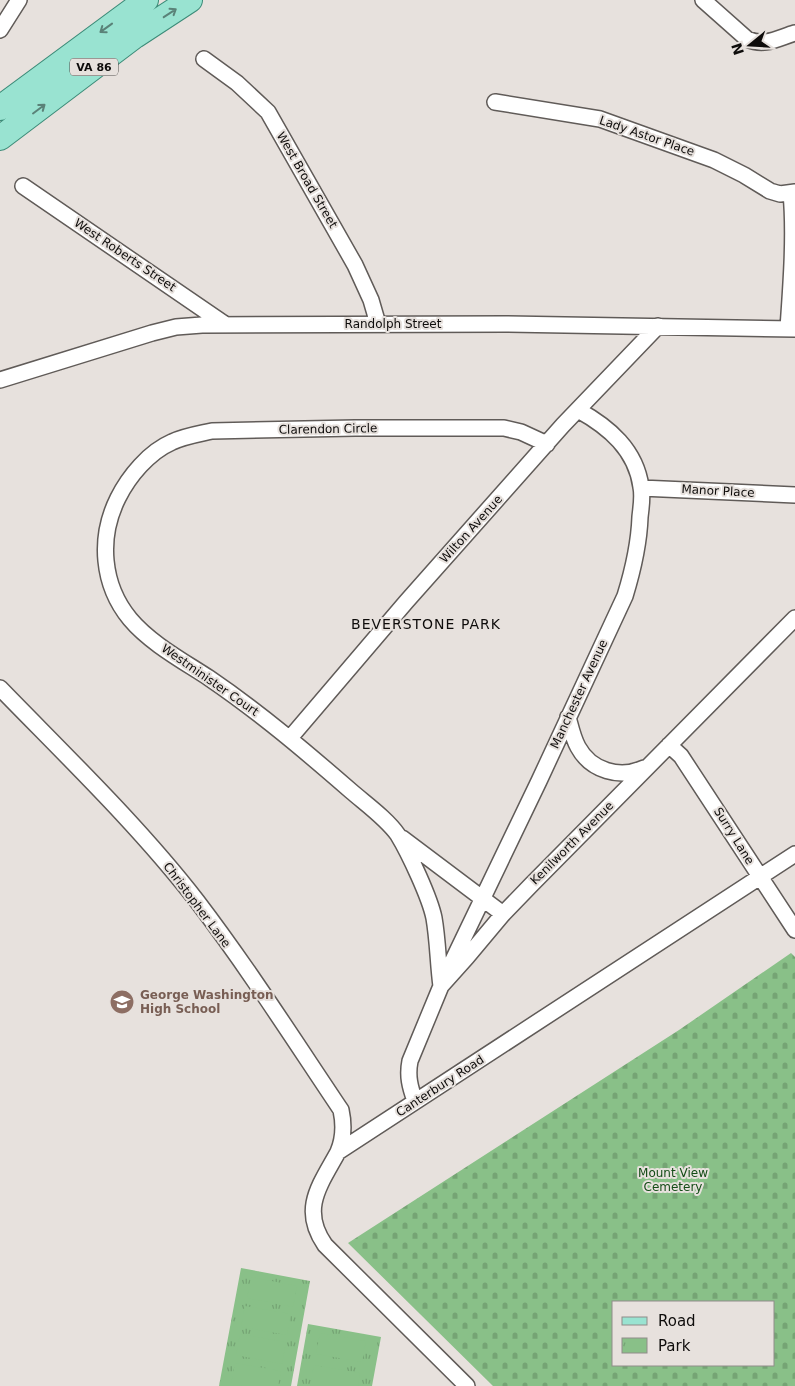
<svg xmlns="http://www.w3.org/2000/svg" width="795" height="1386" viewBox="0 0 795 1386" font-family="'DejaVu Sans',sans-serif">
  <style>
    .cemetery { fill: url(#cemetery-stones); fill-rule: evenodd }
    .park { fill: url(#park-tufts) }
    .pitch { fill: #89c088 }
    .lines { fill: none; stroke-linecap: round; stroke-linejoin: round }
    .minor-casing { stroke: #605b58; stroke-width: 18 }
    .primary-casing { stroke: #3c8b78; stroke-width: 26 }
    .minor { stroke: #fff; stroke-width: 15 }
    .primary { stroke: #99e3d1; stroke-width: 24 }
    .oneway { stroke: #5a8278 }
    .labels { text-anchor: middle; stroke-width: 4; stroke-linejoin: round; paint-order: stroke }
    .shield { fill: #e7e1dd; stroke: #4f4c4a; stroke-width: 1 }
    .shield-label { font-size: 11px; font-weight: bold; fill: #0e0c0b }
    .street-label { font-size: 12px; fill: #0e0c0b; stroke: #e7e1dd }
    .education-label { font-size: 12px; font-weight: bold; fill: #785e54; stroke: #e7e1dd; text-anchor: start }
    .park-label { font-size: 12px; fill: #134c16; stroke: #e7e1dd }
    .neighbourhood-label { font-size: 14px; letter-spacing: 1px; fill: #0e0c0b; stroke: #e7e1dd }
  </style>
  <defs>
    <pattern id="cemetery-stones" width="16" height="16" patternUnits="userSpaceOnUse" patternTransform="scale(1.25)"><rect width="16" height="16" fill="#89c088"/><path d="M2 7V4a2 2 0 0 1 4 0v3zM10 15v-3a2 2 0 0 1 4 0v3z" fill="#75a474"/></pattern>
    <pattern id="park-tufts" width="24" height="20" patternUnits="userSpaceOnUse" patternTransform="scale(1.25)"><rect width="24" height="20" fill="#89c088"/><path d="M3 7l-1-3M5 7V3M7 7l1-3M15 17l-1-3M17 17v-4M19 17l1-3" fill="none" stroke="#75a474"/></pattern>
  </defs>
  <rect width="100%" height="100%" fill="#e7e1dd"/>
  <path class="cemetery" d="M791,953L795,957V1386H493L348,1243L679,1030ZM614,1302H774V1365H614Z"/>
  <path class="park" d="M241,1268L310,1281L291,1386H219Z
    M308,1324L381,1337L372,1386H297Z"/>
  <path class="pitch" d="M251,1277L297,1286L293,1307L247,1298Z
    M245,1306L291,1314L287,1335L241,1327Z
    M320,1333L366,1341L362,1362L316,1354Z
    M240,1334L286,1342L282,1364L236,1355Z
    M235,1363L281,1371L278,1386H242L231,1384Z
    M314,1365L360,1373L358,1386H310Z"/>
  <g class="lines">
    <defs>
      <path id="minor" d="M703,0L747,39C765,47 778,38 795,33
        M0,30L19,0
        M204,59L237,83L268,112L355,265L371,300L378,324
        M495,102L600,119L714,160L744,175L770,191L780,194L795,192
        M23,186L226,325
        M788,328C791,286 795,235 791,193
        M0,380L152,333L176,327L202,325L506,324L795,329
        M641,488L795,495
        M0,688C67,757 138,825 197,901C248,968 294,1040 341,1110C344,1124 344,1138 338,1152
        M568,717C571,728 573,738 578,747C591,771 620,779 644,768
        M290,738L406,602L563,425L658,326
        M669,745L681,756L795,930
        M402,838L503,914
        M441,985L539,781L625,596C633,570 639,545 640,517C641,507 643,497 641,487C636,450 609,427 578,410
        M441,986C438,964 438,941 434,918C430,898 409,853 398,835C387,819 366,804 351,791C305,751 259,712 209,678C183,661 150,643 130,619C102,585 98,538 118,498C129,476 149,452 172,442C185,436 199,434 212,431L355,428H504L521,432L547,444
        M415,1101C410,1087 407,1076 410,1061L441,986L467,957L503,914L532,884L795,618
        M467,1386L325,1245C300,1209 320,1185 338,1152L795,854"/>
      <path id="primary" d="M0,108L146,0
        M0,138L135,36L190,0"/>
    </defs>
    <use href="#minor" class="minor-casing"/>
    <use href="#primary" class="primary-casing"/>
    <use href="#minor" class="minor"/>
    <use href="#primary" class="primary"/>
  </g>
  <defs><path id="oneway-shaft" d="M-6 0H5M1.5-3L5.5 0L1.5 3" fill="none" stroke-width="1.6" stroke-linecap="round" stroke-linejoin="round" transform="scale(1.25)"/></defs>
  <g class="oneway">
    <use href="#oneway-shaft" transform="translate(170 13) rotate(-33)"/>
    <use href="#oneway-shaft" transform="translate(106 28) rotate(144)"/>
    <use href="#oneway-shaft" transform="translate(39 109) rotate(-37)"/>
  </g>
  <defs>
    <symbol id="school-disc" viewBox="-11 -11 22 22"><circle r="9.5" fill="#8d6e63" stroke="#e7e1dd"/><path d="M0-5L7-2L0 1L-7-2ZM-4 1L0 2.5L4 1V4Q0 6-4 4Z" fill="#fff"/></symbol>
  </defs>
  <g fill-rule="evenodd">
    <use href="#school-disc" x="108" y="988" width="28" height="28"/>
  </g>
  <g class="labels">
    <rect class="shield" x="70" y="58.5" width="48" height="17" rx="4"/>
    <g class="shield-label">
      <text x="94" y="71">VA 86</text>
    </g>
    <g class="street-label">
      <text transform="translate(647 136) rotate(19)" y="4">Lady Astor Place</text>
      <text transform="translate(307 180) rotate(60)" y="4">West Broad Street</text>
      <text transform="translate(125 255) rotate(34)" y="4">West Roberts Street</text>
      <text x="393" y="328">Randolph Street</text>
      <text transform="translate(328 429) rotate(-1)" y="4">Clarendon Circle</text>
      <text transform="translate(718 491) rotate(3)" y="4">Manor Place</text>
      <text transform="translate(471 529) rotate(-48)" y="4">Wilton Avenue</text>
      <text transform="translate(210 680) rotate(35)" y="4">Westminister Court</text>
      <text transform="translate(579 694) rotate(-65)" y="4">Manchester Avenue</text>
      <text transform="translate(734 836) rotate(58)" y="4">Surry Lane</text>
      <text transform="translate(572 843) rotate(-45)" y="4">Kenilworth Avenue</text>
      <text transform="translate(197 905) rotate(53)" y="4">Christopher Lane</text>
      <text transform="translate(440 1086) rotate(-33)" y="4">Canterbury Road</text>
    </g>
    <g class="education-label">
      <text x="140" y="999">George Washington<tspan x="140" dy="14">High School</tspan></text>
    </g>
    <g class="park-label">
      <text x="673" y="1177">Mount View<tspan x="673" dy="14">Cemetery</tspan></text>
    </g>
    <g class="neighbourhood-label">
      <text x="426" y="629">BEVERSTONE PARK</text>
    </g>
  </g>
  <rect x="612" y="1301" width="162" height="65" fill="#e7e1dd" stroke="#908c89"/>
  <rect x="622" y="1317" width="25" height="8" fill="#99e3d1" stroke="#908c89"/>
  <text x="658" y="1326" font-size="15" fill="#0e0c0b">Road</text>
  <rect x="622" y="1338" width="25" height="15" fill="url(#park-tufts)" stroke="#908c89"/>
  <text x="658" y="1351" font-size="15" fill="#0e0c0b">Park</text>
  <g transform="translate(750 45) rotate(252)" stroke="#e7e1dd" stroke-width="4" paint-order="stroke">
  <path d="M0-4L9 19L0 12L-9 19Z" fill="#0e0c0b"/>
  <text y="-8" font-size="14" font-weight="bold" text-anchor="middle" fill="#0e0c0b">N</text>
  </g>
</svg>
